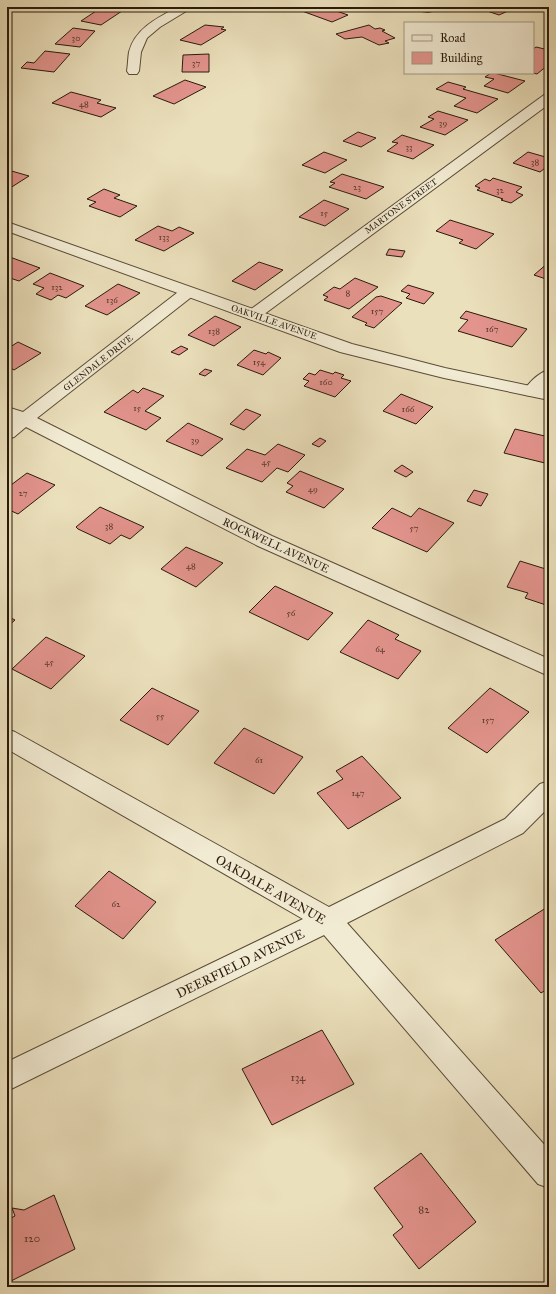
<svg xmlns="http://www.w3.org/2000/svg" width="556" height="1294" viewBox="0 0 556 1294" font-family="'IM FELL Great Primer',serif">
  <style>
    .building { fill: #e3948d; stroke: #291a0b }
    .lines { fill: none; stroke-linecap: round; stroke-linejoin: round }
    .minor-casing { stroke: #5a4c37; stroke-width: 2 }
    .tertiary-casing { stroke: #5a4c37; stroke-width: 2 }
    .minor { fill: #f2ebd3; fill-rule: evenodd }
    .tertiary { fill: #f2ebd3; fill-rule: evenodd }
    .labels { text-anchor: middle; stroke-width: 3.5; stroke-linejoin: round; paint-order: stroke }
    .number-label { font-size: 9px; fill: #58382c }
    .far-street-label { font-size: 9px; fill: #291a0b; stroke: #f2ebd3 }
    .street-label { font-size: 11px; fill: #291a0b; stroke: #f2ebd3 }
    .near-number-label { font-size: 11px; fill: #58382c }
    .near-street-label { font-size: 13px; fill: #291a0b; stroke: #f2ebd3 }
  </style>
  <rect width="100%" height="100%" fill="#ebe0bc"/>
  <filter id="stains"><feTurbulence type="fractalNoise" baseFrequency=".005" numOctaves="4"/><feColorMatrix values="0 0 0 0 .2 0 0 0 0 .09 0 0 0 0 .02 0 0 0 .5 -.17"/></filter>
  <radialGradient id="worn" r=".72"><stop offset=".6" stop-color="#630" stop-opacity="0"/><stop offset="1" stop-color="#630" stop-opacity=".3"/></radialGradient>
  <path class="building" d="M102,7L122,11L101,25L81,21Z
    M313,7H325L348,15L332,22L302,11Z
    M485,7H517L499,15L481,9Z
    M205,25L224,27L221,29L226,30L201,45L180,40Z
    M369,25L375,29L380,28L385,30L382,31L395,38L385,41L389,43L379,45L362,37L345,39L336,34Z
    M73,28L95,31L80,47L55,44Z
    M536,47L549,50V62L546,64L548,65L537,74L533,73V49Z
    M45,51L70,54L54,72L21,68L27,62L34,63Z
    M209,54V72H182L183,55Z
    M491,73H494L525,81L508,93L484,86L494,79L485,77Z
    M185,80L206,87L174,104L153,96Z
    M448,82L466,87L463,89L498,99L477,113L454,106L466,98L436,89Z
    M71,92L101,100L97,103L116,108L101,117L52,103Z
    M438,111L468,120L445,135L420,127L434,119L428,117Z
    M358,132L376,138L361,147L343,141Z
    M402,135L434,145L413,159L387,151L398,143L392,142Z
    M324,152L347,160L325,173L302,165Z
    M528,152L549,158V165L540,172L513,163Z
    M8,170L29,176L7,190Z
    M342,174L384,187L366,199L329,187L335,183L330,182Z
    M493,178L522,187L516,192L523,195L511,203L501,200L503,199L477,190L480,188L475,186L485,179L490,181Z
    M104,189L120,195L114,198L137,206L120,217L89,206L96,202L87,199Z
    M324,200L349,209L325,226L299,217Z
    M450,220L494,234L476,249L459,243L463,240L436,231Z
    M158,226L172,231L179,227L194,233L164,251L135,240Z
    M389,249L405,251L402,257L386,255Z
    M7,256L40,268L19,281L7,277Z
    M259,262L283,270L255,290L232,281Z
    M549,262V280L534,275Z
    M50,273L84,286L66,298L58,295L51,300L36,294L44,288L33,284Z
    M355,278L378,287L349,309L324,300L328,297L323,295L334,287L340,289Z
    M118,284L140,293L107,315L85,306Z
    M408,285L434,293L424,304L406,298L410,294L401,291Z
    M381,296L402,303L374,328L365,325L367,323L352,317L376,297Z
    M466,311L527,329L512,347L458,331L468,320L460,318Z
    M215,316L241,327L214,346L188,335Z
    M18,342L41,353L14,370L9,367L7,369V349Z
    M181,346L188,349L179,355L171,352Z
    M254,350L266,354L268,352L281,358L263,375L237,365Z
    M205,369L212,371L205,376L199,374Z
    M320,370L333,374L335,372L344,375L341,378L351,381L335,397L304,386L309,381L303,379L309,373L315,375Z
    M143,388L164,396L145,411L161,418L146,430L104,412L133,390L138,393Z
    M401,394L433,407L416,424L383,411Z
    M246,409L261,415L244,430L230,424Z
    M188,423L223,439L202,456L166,441Z
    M515,429L549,437V464L504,453Z
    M320,438L326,441L319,447L312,444Z
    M278,444L305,455L288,472L277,468L262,482L226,468L247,449L265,455Z
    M402,465L413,472L406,477L394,471Z
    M300,471L344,489L324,508L286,492L293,486L287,483Z
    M27,473L55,485L18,514L7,509V488Z
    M474,490L488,494L481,506L467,501Z
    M100,507L144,527L130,539L121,535L110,544L78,529L76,527Z
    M392,508L411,517L419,508L454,523L427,552L372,528Z
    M186,547L223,563L196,587L161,569Z
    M520,561L549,570V606L525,598L528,593L507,587Z
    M275,586L333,613L308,640L249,612Z
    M7,616L15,620L7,627Z
    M368,620L399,635L395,639L421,651L398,679L340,652Z
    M46,637L85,656L51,689L12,669Z
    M152,688L199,711L168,745L120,720Z
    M490,688L529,712L487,753L448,728Z
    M244,728L303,757L274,794L214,763Z
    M362,756L401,798L348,829L317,793L343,779L336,771Z
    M109,871L156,902L123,939L75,906Z
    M549,906V988L541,993L495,940Z
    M322,1030L354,1084L272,1125L242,1069Z
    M421,1153L476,1222L419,1269L393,1235L403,1227L374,1188Z
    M54,1195L75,1249L9,1282L7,1276V1220L15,1216L12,1208L24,1210Z"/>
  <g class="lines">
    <defs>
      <path id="minor" d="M178,7H193L160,27L147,38L141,52L139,71L137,74H129L127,71C128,65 128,58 129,52C135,28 159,17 178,7Z
        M406,7H442L440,9L428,12L408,9Z
        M549,94V104L259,318L253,320L247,318L245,315L247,312L544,95Z
        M188,287L194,289L196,292L194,295L37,418L272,536L549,659V676L258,546L26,427L14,437L7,439V424L12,420L7,419V407L23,412L182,289Z
        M549,370V385C541,392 537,398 526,395L523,391C529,383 539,372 549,370Z
        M7,729L15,732L329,907L505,819L540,784L549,781V807L523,833L347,923L549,1150V1188L538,1184L324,935L7,1091V1062L303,919L7,749Z"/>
      <path id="tertiary" d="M7,222L352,344L445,368L549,390V400L444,378L340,352L7,231Z"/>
    </defs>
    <use href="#minor" class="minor-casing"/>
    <use href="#tertiary" class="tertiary-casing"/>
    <use href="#minor" class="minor"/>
    <use href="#tertiary" class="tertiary"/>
  </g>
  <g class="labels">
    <g class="number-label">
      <text x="76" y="41">30</text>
      <text x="196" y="66">37</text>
      <text x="84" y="107">48</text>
      <text x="443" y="126">39</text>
      <text x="409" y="150">33</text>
      <text x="535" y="165">38</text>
      <text x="357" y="190">23</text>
      <text x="500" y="193">32</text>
      <text x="324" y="216">15</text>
      <text x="164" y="240">133</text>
      <text x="57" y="290">132</text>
      <text x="348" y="296">8</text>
      <text x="112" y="303">136</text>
      <text x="377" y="314">157</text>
      <text x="492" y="332">167</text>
      <text x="214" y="334">138</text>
      <text x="259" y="365">154</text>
      <text x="326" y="385">160</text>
      <text x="137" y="411">15</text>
      <text x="408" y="412">166</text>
      <text x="195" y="443">39</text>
      <text x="266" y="465">45</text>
      <text x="313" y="492">49</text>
      <text x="23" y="496">27</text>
      <text x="109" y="529">38</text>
      <text x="414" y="531">57</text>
      <text x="191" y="569">48</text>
      <text x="291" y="616">56</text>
      <text x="380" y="652">64</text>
      <text x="49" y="665">45</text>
      <text x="160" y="719">55</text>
      <text x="488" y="723">157</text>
      <text x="259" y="763">61</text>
      <text x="358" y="796">147</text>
      <text x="116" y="907">62</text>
    </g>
    <g class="far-street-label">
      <text transform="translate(401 206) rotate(-36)" y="3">MARTONE STREET</text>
      <text transform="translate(274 322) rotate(19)" y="3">OAKVILLE AVENUE</text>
      <text transform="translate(98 363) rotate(-38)" y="3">GLENDALE DRIVE</text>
    </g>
    <g class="street-label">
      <text transform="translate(276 545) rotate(25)" y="4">ROCKWELL AVENUE</text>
    </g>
    <g class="near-number-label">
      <text x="298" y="1081">134</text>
      <text x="424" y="1213">82</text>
      <text x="32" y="1242">120</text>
    </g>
    <g class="near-street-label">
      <text transform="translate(271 889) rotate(30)" y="5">OAKDALE AVENUE</text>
      <text transform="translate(240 963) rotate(-26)" y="5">DEERFIELD AVENUE</text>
    </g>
  </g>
  <rect width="556" height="1294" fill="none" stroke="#ebe0bc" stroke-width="24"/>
  <rect x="8" y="8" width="540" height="1278" fill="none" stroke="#291a0b" stroke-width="2"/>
  <rect x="12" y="12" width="532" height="1270" fill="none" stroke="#291a0b"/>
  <rect x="404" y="22" width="130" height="52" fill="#f2ebd3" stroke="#a29783"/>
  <rect x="412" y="35" width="20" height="6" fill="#f2ebd3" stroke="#a29783"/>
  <text x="440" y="42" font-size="12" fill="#291a0b">Road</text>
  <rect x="412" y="52" width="20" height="12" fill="#e3948d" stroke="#a29783"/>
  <text x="440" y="62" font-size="12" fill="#291a0b">Building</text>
  <rect width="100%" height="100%" filter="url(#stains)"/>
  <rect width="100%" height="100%" fill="url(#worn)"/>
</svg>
